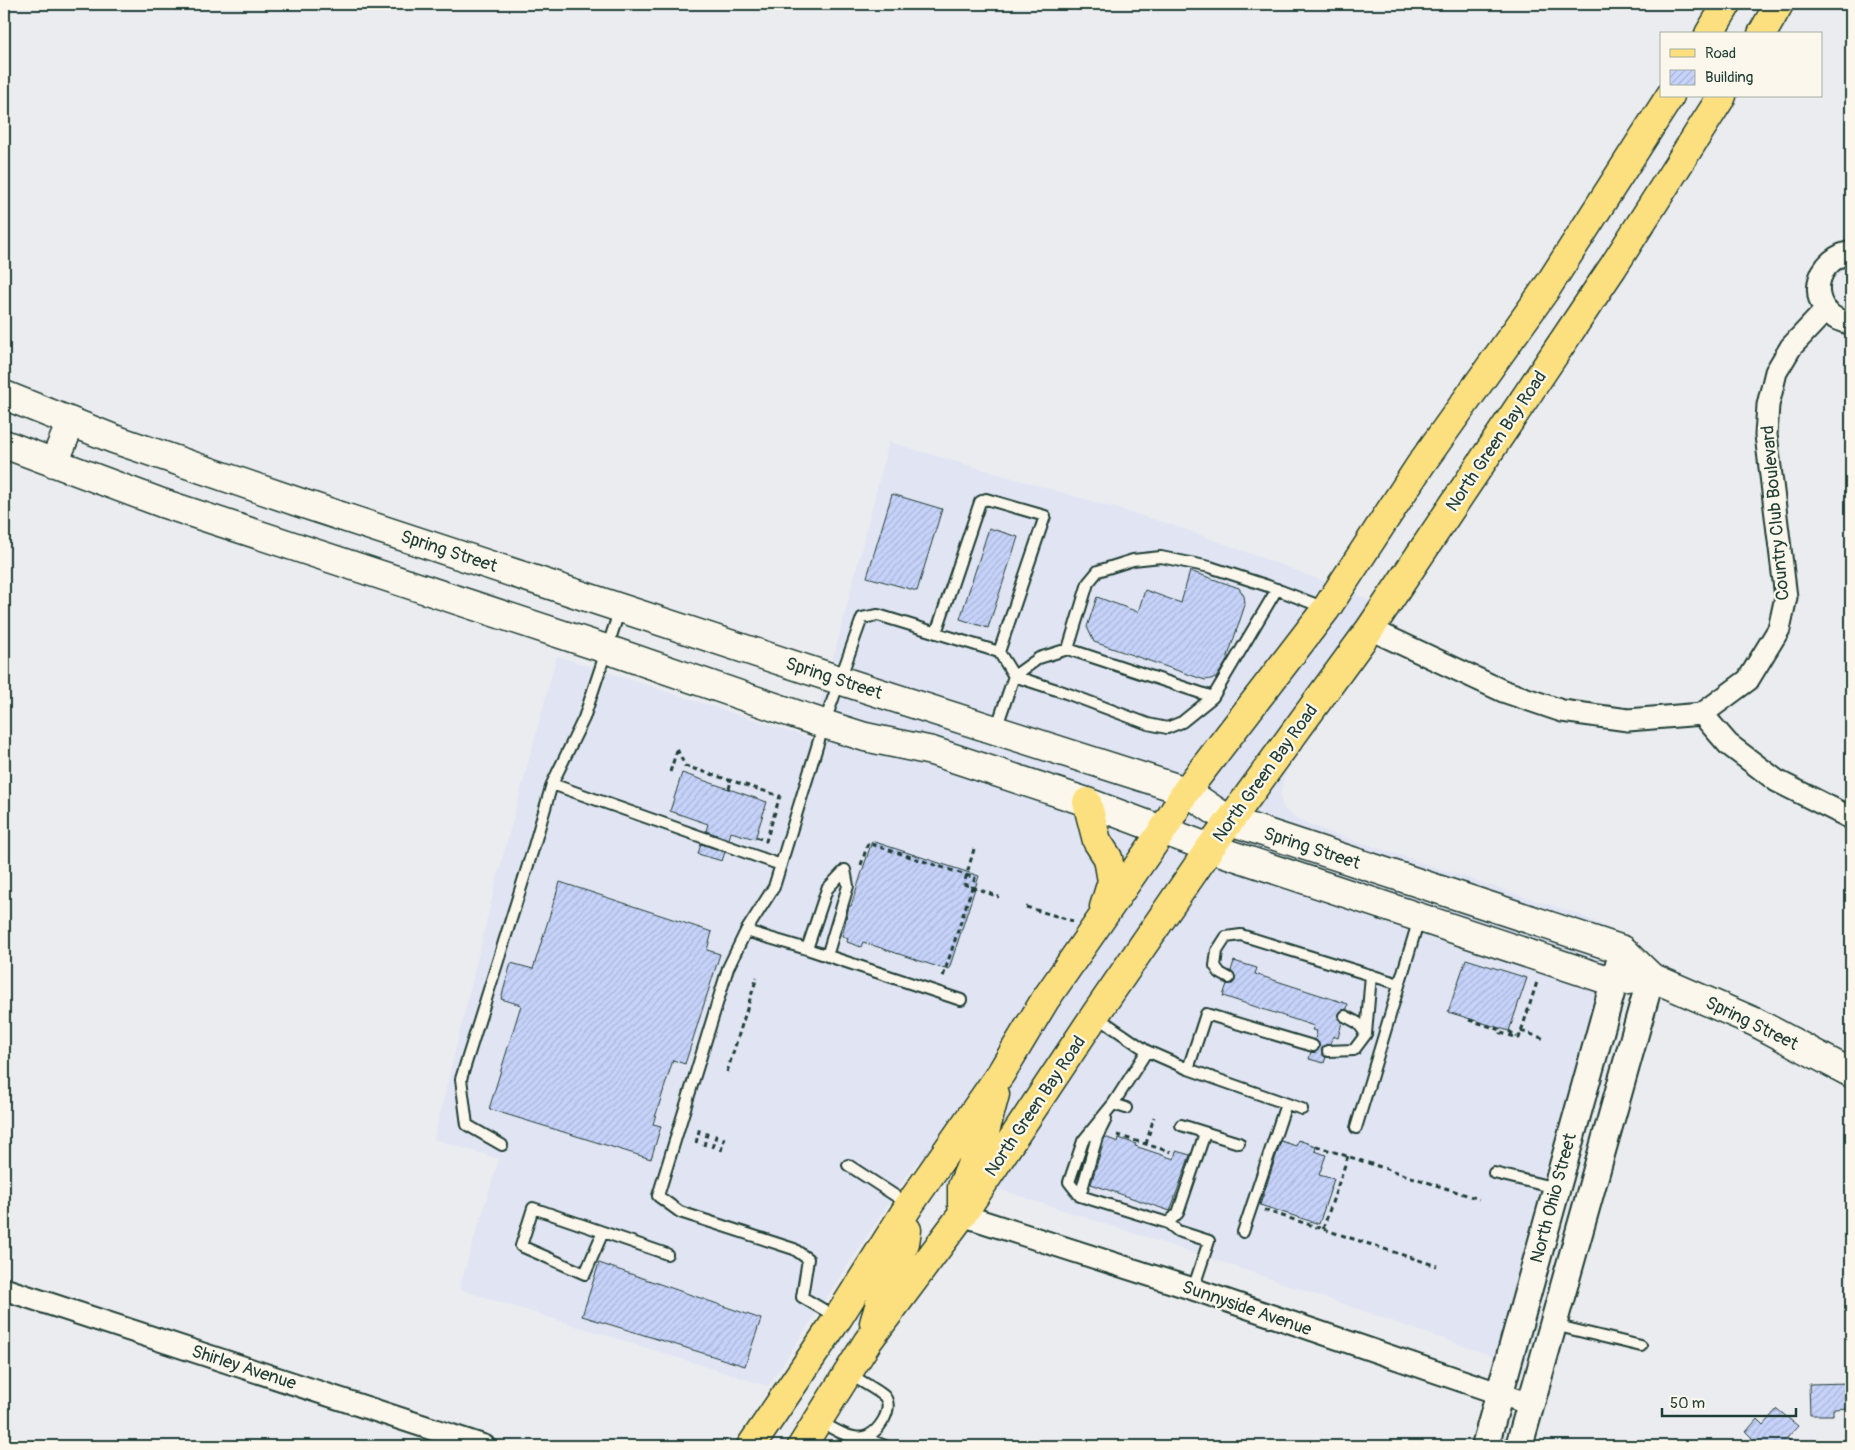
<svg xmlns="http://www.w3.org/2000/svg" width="1855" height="1450" viewBox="0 0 1855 1450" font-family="Pangolin,sans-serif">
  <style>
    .built { fill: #e0e4f3 }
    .building { fill: url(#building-hatch); stroke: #1f3d34 }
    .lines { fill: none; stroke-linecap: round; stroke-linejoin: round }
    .service-casing { stroke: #1f3d34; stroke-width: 14 }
    .minor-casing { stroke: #1f3d34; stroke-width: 25 }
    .tertiary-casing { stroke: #1f3d34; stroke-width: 30 }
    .secondary-casing { stroke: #1f3d34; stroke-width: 31 }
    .primary-casing { stroke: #1f3d34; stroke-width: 31 }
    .path { stroke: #1f3d34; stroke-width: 3; stroke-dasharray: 5 4; stroke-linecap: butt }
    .service { stroke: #fbf7ec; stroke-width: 10 }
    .minor { stroke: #fbf7ec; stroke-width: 21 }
    .tertiary { stroke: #fbf7ec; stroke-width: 26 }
    .secondary { stroke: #fbf7ec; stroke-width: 28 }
    .primary { stroke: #fce080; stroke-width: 28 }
    .labels { text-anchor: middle; stroke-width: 4.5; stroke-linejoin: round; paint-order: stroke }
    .street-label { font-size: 18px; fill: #1f3d34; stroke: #fbf7ec }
  </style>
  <defs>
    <pattern id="building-hatch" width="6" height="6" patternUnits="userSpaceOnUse" patternTransform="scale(1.25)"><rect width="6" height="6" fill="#c6d2f9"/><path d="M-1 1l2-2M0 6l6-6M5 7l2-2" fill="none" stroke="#aab5d6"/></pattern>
  </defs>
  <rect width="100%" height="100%" fill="#ebecf0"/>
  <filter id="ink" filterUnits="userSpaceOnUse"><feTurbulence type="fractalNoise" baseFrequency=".02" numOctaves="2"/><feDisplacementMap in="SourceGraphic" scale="10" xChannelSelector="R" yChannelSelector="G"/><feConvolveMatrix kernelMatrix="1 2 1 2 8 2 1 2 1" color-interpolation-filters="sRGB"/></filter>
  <g filter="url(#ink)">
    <path class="built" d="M889,442L1173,525L1321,580L1395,611L1291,759L1286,770L1281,790V801L1284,809L1295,818L1320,829L1583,916L1635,942L1524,1367L1222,1262L916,1162L768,1386L459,1289L499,1159L434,1139L495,886L557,656L810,738L835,652Z"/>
    <path class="building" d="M892,494L942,509L917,591L867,577Z
      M989,528L1018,537L988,628L960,619Z
      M1190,571L1239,588L1244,596L1245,605L1226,662L1216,678L1205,680L1094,642L1087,627L1097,597L1138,612L1145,590L1181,603Z
      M682,773L767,802L755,839L731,832L729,839L706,831L708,824L670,811Z
      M872,841L979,876L949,969L942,967L941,968L863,942L861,947L847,942L848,938L842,936L849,906H851Z
      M701,844L725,852L722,861L698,854Z
      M560,882L712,932L707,950L720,954L685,1064L673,1060L653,1124L661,1126L651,1159L489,1109L521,1005L501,999L511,963L533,969Z
      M1466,959L1527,978L1509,1031L1448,1012Z
      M1234,961L1257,968L1255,974L1348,1004L1347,1009L1342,1010L1339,1013V1019L1342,1022L1338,1038L1333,1036L1330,1044L1325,1045L1322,1048V1054L1326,1057L1324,1063L1309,1059L1311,1052L1317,1051L1320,1047L1318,1042L1315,1039L1317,1031L1312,1030L1314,1026L1223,996L1227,984H1232L1235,981V975L1231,971Z
      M1105,1137L1118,1142L1119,1138L1136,1144L1135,1146L1174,1159L1176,1151L1190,1155L1170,1211L1091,1184Z
      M1298,1140L1316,1146L1315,1151L1326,1155L1319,1175L1334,1179L1319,1224L1260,1205L1281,1141L1296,1146Z
      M599,1263L761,1319L745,1366L582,1316Z
      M1850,1383V1408L1833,1409V1415H1810L1809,1384Z
      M1777,1409L1798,1426L1787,1438L1797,1446H1745L1752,1438L1746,1432L1757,1419L1763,1425Z"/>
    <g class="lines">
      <defs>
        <path id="service" d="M936,633L980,502L986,499L1045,516L999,652
          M1068,649L1088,583L1098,571L1133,560L1161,557L1210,567L1268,586L1325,608
          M996,729L1014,676L1039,658L1068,649L1213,697L1277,589
          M552,784L781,865
          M746,931L807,949L961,1000
          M807,949L827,889L845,870
          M827,956L848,886L845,870
          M1229,978L1220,973L1215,966L1217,951L1226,937L1241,935L1399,984
          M1096,1016L1147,1051L1188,1069L1302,1109
          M1366,1034L1371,975
          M1147,1051L1113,1104L1083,1141L1069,1182L1080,1196L1168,1223L1178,1213L1205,1133
          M1328,1051L1354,1050L1366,1034L1358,1023L1345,1016
          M1188,1069L1206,1014L1313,1046
          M1113,1104L1126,1108
          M1181,1125L1239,1143
          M1356,1128L1419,919
          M502,1145L467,1125L461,1079L534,846L552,784L584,718L620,609
          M848,1165L908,1204
          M1494,1173L1556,1188
          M1080,1196L1097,1137L1106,1119
          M1168,1223L1178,1231L1209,1241L1193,1289
          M603,1232L533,1208L521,1246L585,1274L603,1232L667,1254
          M1243,1232L1286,1104
          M836,1317L802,1297L808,1259L794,1249L680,1212L658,1196L728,968L746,931L774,887L824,724L862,618L878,615L999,652L1014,676L1066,693L1148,724L1167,728L1182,722L1213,697
          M1554,1325L1641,1346
          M819,1421C846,1436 867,1450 884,1419C887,1413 890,1404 885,1397C881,1392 857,1379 849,1374
          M870,1440L885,1446"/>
        <path id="minor" d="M1851,252C1807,262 1808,318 1851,323
          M1370,629L1503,691L1562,711L1628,720L1702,714L1748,680L1779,629L1786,597L1766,435L1768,405L1776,372L1791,347L1821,315L1827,311
          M1702,714L1728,744L1777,781L1851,818
          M962,1215L1193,1289L1530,1404
          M4,1289L484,1446"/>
        <path id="tertiary" d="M1485,1446L1623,950
          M1519,1446L1651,977"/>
        <path id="secondary" d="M4,395L114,439L301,503L839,680L1186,791L1230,821L1623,950L1651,977L1755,1022L1851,1073
          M4,444L162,503L606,649L824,724L865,737L932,751L1087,802L1210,848L1614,982L1651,977
          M54,463L71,422"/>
        <path id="primary" d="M1709,34L1727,4
          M1762,34L1779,4
          M1087,802L1097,841L1108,858L1112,881L1104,907
          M962,1205V1187L985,1132L995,1094
          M874,1323L887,1280L905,1243L907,1230
          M751,1446L838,1318L910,1204L1001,1073L1045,1000L1163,830L1186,791L1326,609L1421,464L1548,286L1670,96
          M802,1446L868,1341L962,1215L1095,1015L1210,848L1370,629L1613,267L1722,96"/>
      </defs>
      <use href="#service" class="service-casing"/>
      <use href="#minor" class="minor-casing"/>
      <use href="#tertiary" class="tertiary-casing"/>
      <use href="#secondary" class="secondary-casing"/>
      <use href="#primary" class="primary-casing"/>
      <path class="path" d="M677,749L685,766L780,796L766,841L756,837
        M670,772L677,750
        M729,789L731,781
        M974,849L964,884L999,897
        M861,865L868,843L975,878L942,980
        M1026,907L1073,921
        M1469,1020L1501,1030V1033L1519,1038L1537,982
        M1509,1031L1517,1037
        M1521,1031L1545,1039
        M727,1072L757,977
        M1117,1135L1171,1152
        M696,1143L700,1127
        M1146,1144L1154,1117
        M704,1146L708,1130
        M1316,1146L1479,1199
        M712,1148L717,1133
        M721,1151L725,1135
        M1264,1210L1437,1266
        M1323,1229L1348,1156"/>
      <use href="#service" class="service"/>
      <use href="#minor" class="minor"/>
      <use href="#tertiary" class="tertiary"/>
      <use href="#secondary" class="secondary"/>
      <use href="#primary" class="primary"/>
    </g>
  </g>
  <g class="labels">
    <g class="street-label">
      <text transform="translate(1496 441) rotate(-56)" y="6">North Green Bay Road</text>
      <text transform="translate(1775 513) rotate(-95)" y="6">Country Club Boulevard</text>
      <text transform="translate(449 551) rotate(18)" y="6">Spring Street</text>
      <text transform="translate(834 678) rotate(18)" y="6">Spring Street</text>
      <text transform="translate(1265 773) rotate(-54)" y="6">North Green Bay Road</text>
      <text transform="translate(1312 848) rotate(18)" y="6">Spring Street</text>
      <text transform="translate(1752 1023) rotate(26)" y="6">Spring Street</text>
      <text transform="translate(1035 1106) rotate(-56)" y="6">North Green Bay Road</text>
      <text transform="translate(1553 1198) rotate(-75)" y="6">North Ohio Street</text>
      <text transform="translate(1247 1308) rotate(19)" y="6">Sunnyside Avenue</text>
      <text transform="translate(244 1367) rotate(18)" y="6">Shirley Avenue</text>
    </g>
  </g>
  <rect width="1855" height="1450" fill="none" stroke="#fbf7ec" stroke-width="20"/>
  <rect x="10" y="10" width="1835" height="1430" fill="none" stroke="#1f3d34" stroke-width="2" filter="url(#ink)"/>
  <rect x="1660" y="32" width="162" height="65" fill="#fbf7ec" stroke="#a3ada2"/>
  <rect x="1670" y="49" width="25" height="8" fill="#fce080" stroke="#a3ada2"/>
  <text x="1705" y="58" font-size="15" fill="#1f3d34">Road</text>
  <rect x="1670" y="70" width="25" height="15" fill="url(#building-hatch)" stroke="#a3ada2"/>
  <text x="1705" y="82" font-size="15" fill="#1f3d34">Building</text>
  <path d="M1662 1408v8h134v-8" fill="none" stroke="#1f3d34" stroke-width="2.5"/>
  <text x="1670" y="1408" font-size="15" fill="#1f3d34" stroke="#fbf7ec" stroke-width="4" paint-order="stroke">50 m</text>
</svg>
